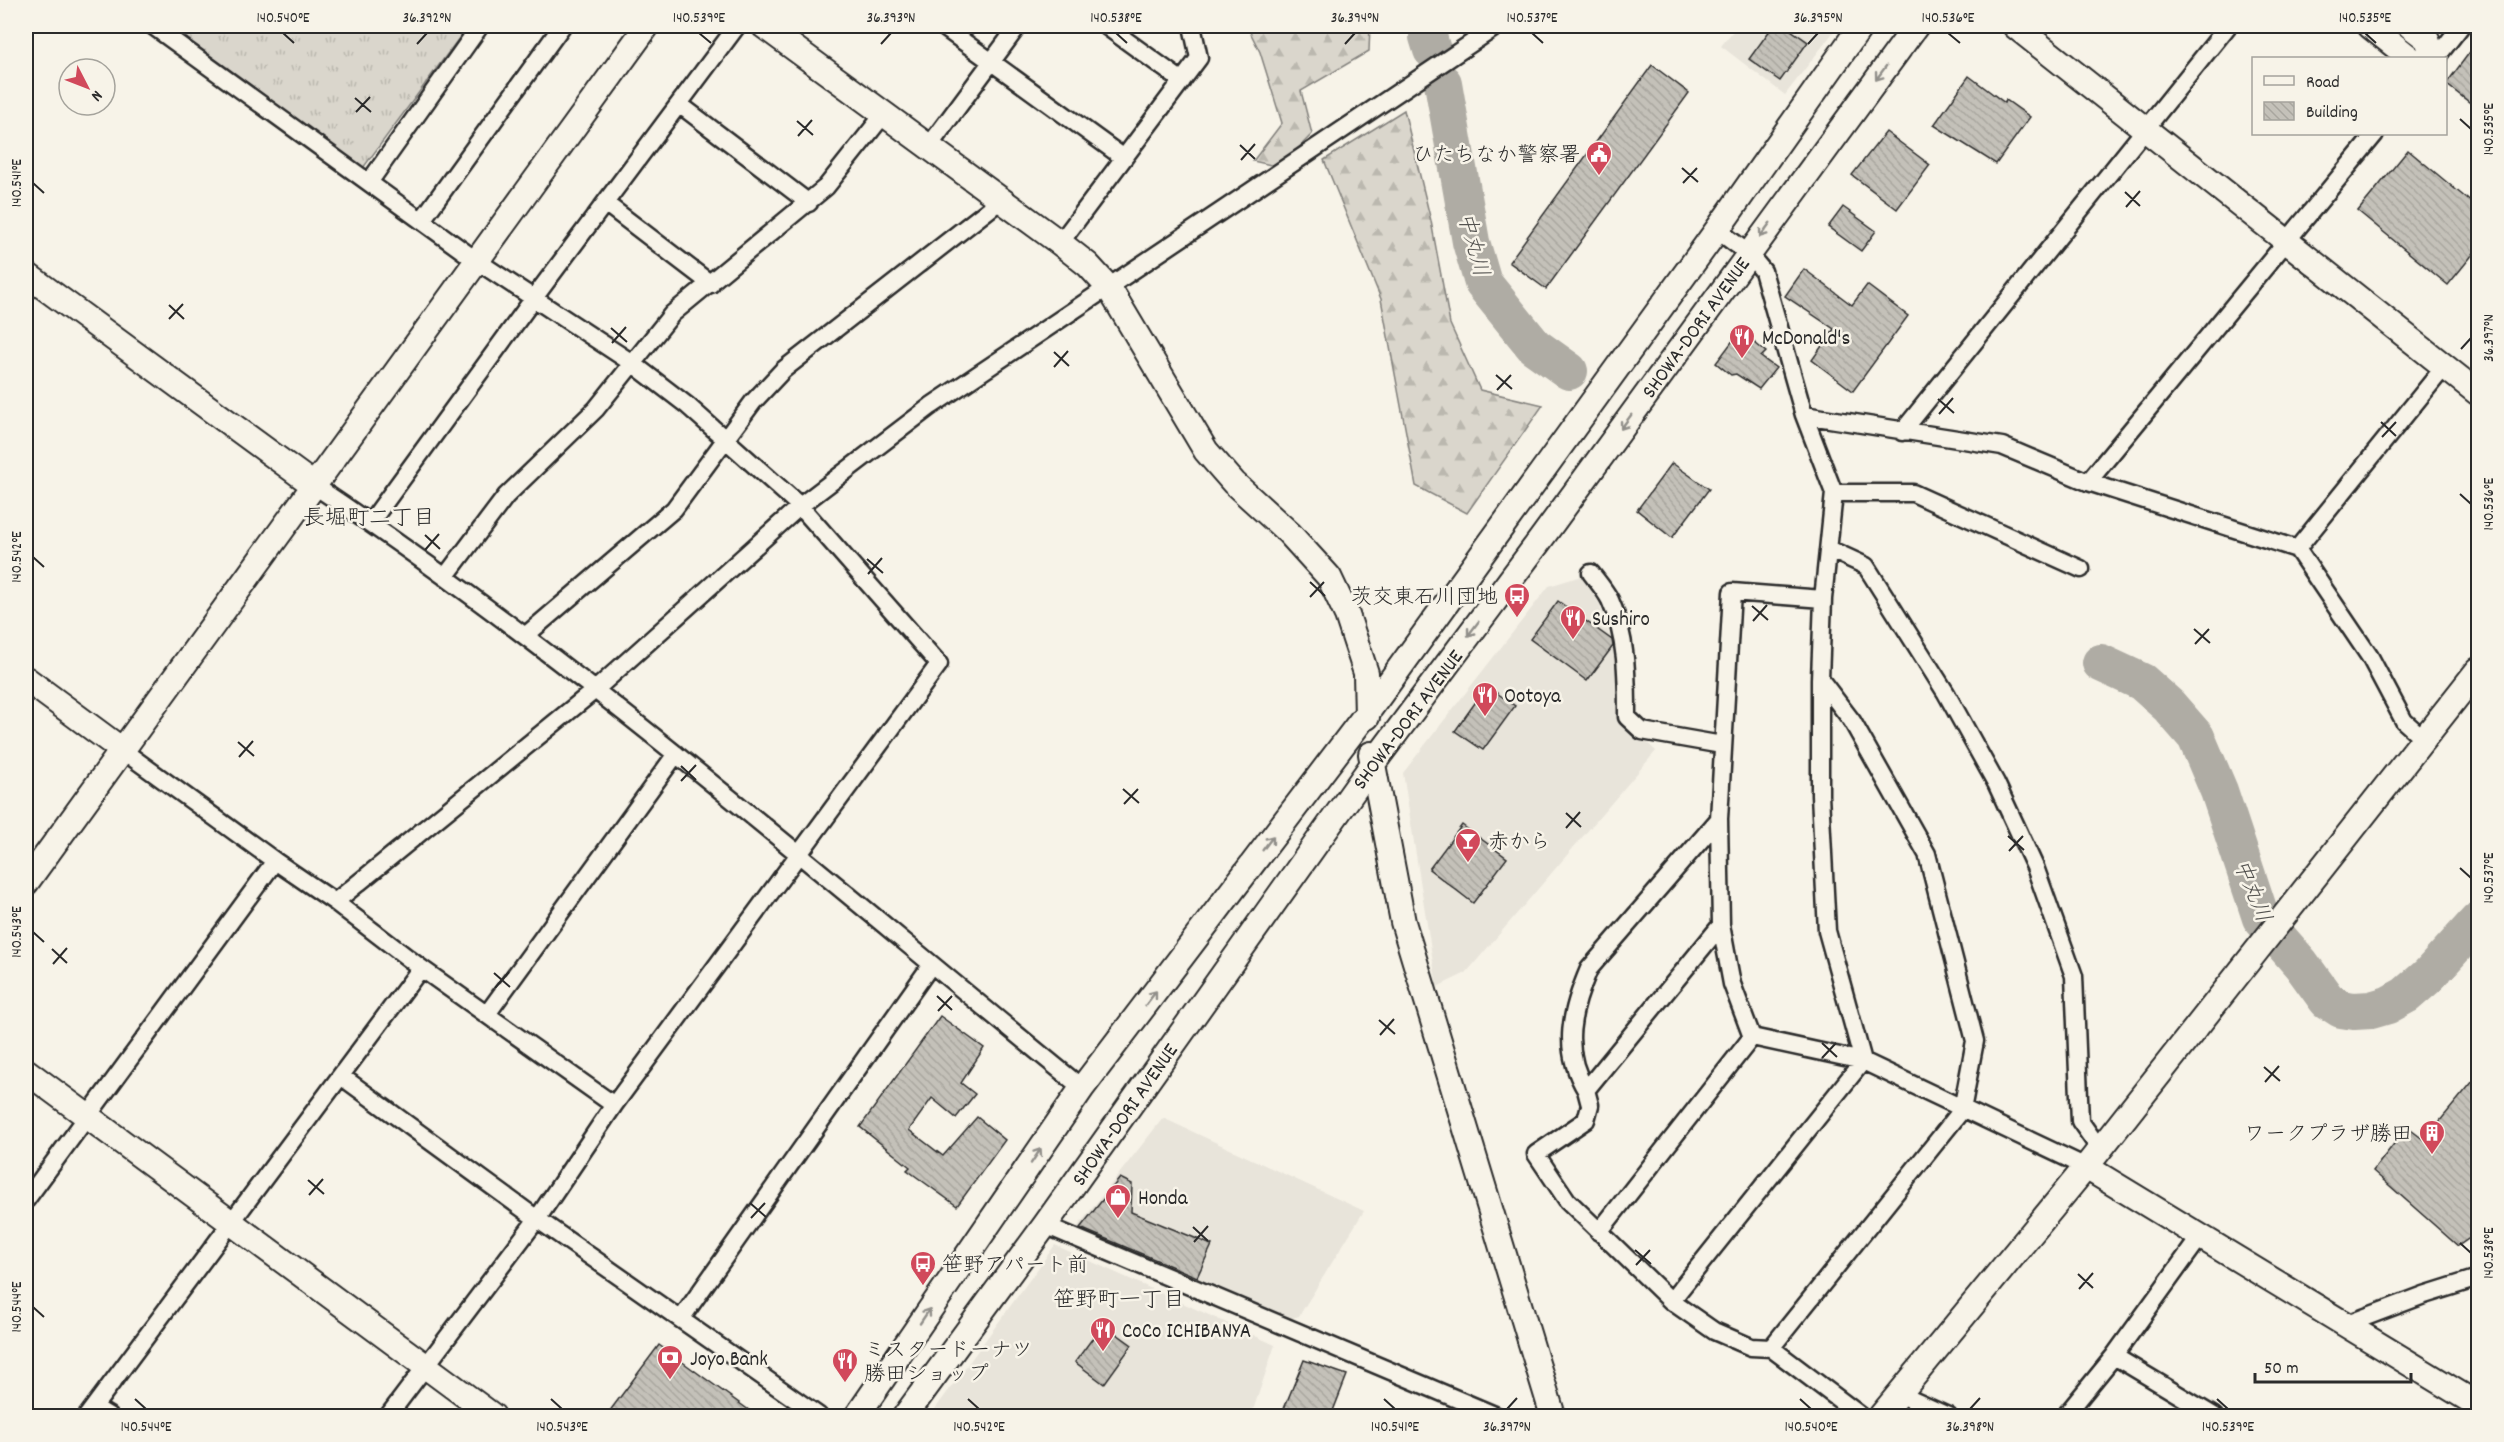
<svg xmlns="http://www.w3.org/2000/svg" width="2504" height="1442" viewBox="0 0 2504 1442" font-family="Dekko,'Klee One',sans-serif">
  <style>
    .built { fill: #e8e4da }
    .grass { fill: url(#grass-tufts); stroke: #82807c; stroke-width: 1.5 }
    .forest { fill: url(#forest-firs); stroke: #82807c; stroke-width: 1.5 }
    .lines { fill: none; stroke-linecap: round; stroke-linejoin: round }
    .river { stroke: #afaca4; stroke-width: 38 }
    .building { fill: url(#building-back-hatch); stroke: #2b2b2b; stroke-width: 1.5 }
    .street-casing { stroke: #2b2b2b; stroke-width: 21 }
    .secondary-casing { stroke: #2b2b2b; stroke-width: 28 }
    .street { stroke: #f7f3e8; stroke-width: 16 }
    .secondary { stroke: #f7f3e8; stroke-width: 24 }
    .oneway { stroke: #918f8a }
    .ticks { fill: none; stroke: #2b2b2b; stroke-width: 2 }
    .labels { text-anchor: middle; stroke-width: 5; stroke-linejoin: round; paint-order: stroke }
    .poi-label { font-size: 21px; fill: #2b2b2b; stroke: #f7f3e8; text-anchor: start }
    .street-label { font-size: 21px; fill: #2b2b2b; stroke: #f7f3e8 }
    .water-label { font-size: 22px; font-style: italic; fill: #53524f; stroke: #f7f3e8 }
    .neighbourhood-label { font-size: 22px; fill: #2b2b2b; stroke: #f7f3e8 }
    .neatline { fill: none; stroke: #2b2b2b; stroke-width: 2 }
    .ticks-label { font-size: 15px; text-anchor: middle; fill: #2b2b2b }
  </style>
  <defs>
    <pattern id="grass-tufts" width="24" height="20" patternUnits="userSpaceOnUse" patternTransform="scale(1.5)"><rect width="24" height="20" fill="#dad6cc"/><path d="M3 7l-1-3M5 7V3M7 7l1-3M15 17l-1-3M17 17v-4M19 17l1-3" fill="none" stroke="#bbb8af"/></pattern>
    <pattern id="forest-firs" width="22" height="20" patternUnits="userSpaceOnUse" patternTransform="scale(1.5)"><rect width="22" height="20" fill="#dad6cc"/><path d="M5 1l3.5 6h-7zM16 11l3.5 6h-7z" fill="#bbb8af"/></pattern>
    <pattern id="building-back-hatch" width="6" height="6" patternUnits="userSpaceOnUse" patternTransform="scale(1.5)"><rect width="6" height="6" fill="#c4c1b9"/><path d="M-1 5l2 2M0 0l6 6M5-1l2 2" fill="none" stroke="#a9a69f"/></pattern>
  </defs>
  <rect width="100%" height="100%" fill="#f7f3e8"/>
  <filter id="ink" filterUnits="userSpaceOnUse"><feTurbulence type="fractalNoise" baseFrequency=".0167" numOctaves="2"/><feDisplacementMap in="SourceGraphic" scale="12" xChannelSelector="R" yChannelSelector="G"/><feConvolveMatrix kernelMatrix="1 2 1 2 8 2 1 2 1" color-interpolation-filters="sRGB"/></filter>
  <g filter="url(#ink)">
    <path class="built" d="M1737,26H1838L1785,95L1721,46Z
      M1582,576L1599,603L1616,655V714L1656,751L1466,973L1437,987L1403,773L1549,586Z
      M1163,1118L1364,1211L1299,1316L1286,1320L1075,1230Z
      M1055,1245L1275,1345L1251,1416H930Z"/>
    <path class="grass" d="M169,26H468L363,168Z"/>
    <path class="forest" d="M1247,26H1370L1369,51L1301,91L1312,134L1280,167L1253,161L1282,123L1260,52Z
      M1404,110L1431,221L1450,324L1480,390L1543,405L1467,513L1416,486L1381,299L1324,160Z"/>
    <g class="lines">
      <path class="river" d="M1430,26L1428,37L1432,50
        M1443,83L1471,242L1483,283L1534,346L1569,371
        M2101,663L2142,682L2169,706L2196,737L2219,791L2261,918L2301,964L2327,1000L2341,1009L2354,1011L2371,1010L2388,1005L2406,995L2428,976L2478,921"/>
    </g>
    <path class="building" d="M1773,26H1785L1808,42L1780,81L1749,59Z
      M2478,41V109L2446,84Z
      M1652,65L1689,93L1546,289L1509,262Z
      M1969,76L2005,103L2006,100L2030,117L1996,164L1934,125Z
      M1886,132L1930,165L1897,209L1852,175Z
      M2408,150L2478,208V248L2448,285L2358,211Z
      M1843,207L1876,231L1861,251L1828,227Z
      M1804,269L1852,305L1867,285L1908,316L1853,391L1812,360L1834,329L1785,296Z
      M1740,331L1766,352L1761,357L1776,368L1759,389L1736,374L1731,375L1716,363Z
      M1672,463L1709,489L1672,538L1637,510Z
      M1558,601L1612,640L1613,646L1587,681L1530,639Z
      M1487,686L1515,706L1483,750L1455,731Z
      M1462,825L1507,858L1473,903L1429,869Z
      M940,1016L984,1048L961,1083L975,1094L956,1118L932,1098L909,1130L943,1156L977,1117L1005,1140L957,1206L907,1170L910,1167L860,1127Z
      M2478,1075V1173L2471,1183L2478,1189V1232L2458,1246L2373,1171L2407,1127L2424,1140Z
      M1120,1178L1132,1184L1131,1212L1212,1245L1197,1277L1080,1228Z
      M1103,1324L1132,1345L1104,1384L1075,1362Z
      M659,1345L757,1416H606Z
      M1304,1360L1347,1375L1331,1416H1281Z"/>
    <g class="lines">
      <defs>
        <path id="street" d="M153,26L477,261L632,363L688,406L800,506L939,664L614,1105L537,1219L388,1416
          M942,26L1124,158
          M1106,26L1182,81
          M2436,58L2461,26
          M679,104L809,203
          M929,146L1018,26
          M370,181L480,26
          M605,203L711,284
          M422,220L562,26
          M1717,230L1748,253L1763,271L1804,415L1834,493L1823,599L1820,679V795L1827,931L1863,1061
          M1060,243L1199,58L1192,26
          M1804,415L2002,446L2088,482L2297,549L2370,657L2404,721L2424,739
          M1902,432L2228,26
          M2088,482L2375,134
          M315,486C586,667 830,883 1082,1088
          M1834,493H1913L2081,569
          M370,523L534,298L737,26
          M1829,549L1866,566L1946,693L1996,783L2035,867L2074,976L2080,1121L2099,1148
          M2297,549L2445,366
          M1591,573C1597,581 1605,590 1610,600C1627,637 1627,677 1627,717L1642,731L1722,745
          M445,577L506,496L596,409L672,314L826,187L884,114
          M525,636L674,509L753,402L783,370L1001,200
          M122,750L275,861L335,902L421,968L614,1105
          M335,902L595,690L800,506L931,406L1497,26
          M1721,925L1586,1090L1590,1105L1586,1120L1536,1154L1567,1200L1671,1301L1714,1331L1751,1347L1771,1348L1861,1416
          M487,1014L676,754
          M1752,1037L1732,984L1721,925L1719,819L1732,592L1823,599
          M1752,1037L1863,1061L2086,1167
          M341,1076L537,1219L819,1416
          M1586,1090C1561,1049 1571,1011 1589,969L1719,819
          M26,1200L275,861
          M1045,1225L1497,1416
          M1599,1232L1752,1037
          M1671,1301L1863,1061
          M681,1319L931,965
          M2347,1324L2424,1295L2478,1278
          M1771,1348L1962,1110L1975,1041L1927,854L1852,721L1820,679
          M2114,1356L2200,1237
          M1899,1394L1948,1416
          M94,1407L109,1416
          M87,1416L421,968
          M2065,1416L2114,1356L2214,1416"/>
        <path id="secondary" d="M764,26L1060,243L1088,265L1109,288L1206,451L1234,483L1289,533L1329,577L1347,615L1366,673L1367,717
          M2015,26L2478,393
          M2370,26L2410,58
          M2410,26L2427,39L2434,58
          M26,274L315,486
          M26,679L122,750
          M1371,754L1403,922L1553,1416
          M26,883L647,26
          M26,1071L493,1416
          M2086,1167L2478,1405
          M857,1416L1082,1088L1367,713L1717,230L1861,26
          M905,1416L1045,1225L1372,765L1538,543L1916,26
          M1881,1416L2086,1167L2478,670"/>
      </defs>
      <use href="#street" class="street-casing"/>
      <use href="#secondary" class="secondary-casing"/>
      <use href="#street" class="street"/>
      <use href="#secondary" class="secondary"/>
    </g>
    <defs><path id="oneway-shaft" d="M-6 0H5M1.5-3L5.5 0L1.5 3" fill="none" stroke-width="1.6" stroke-linecap="round" stroke-linejoin="round" transform="scale(1.5)"/></defs>
    <g class="oneway">
      <use href="#oneway-shaft" transform="translate(1881 73) rotate(126)"/>
      <use href="#oneway-shaft" transform="translate(1765 230) rotate(126)"/>
      <use href="#oneway-shaft" transform="translate(1626 422) rotate(126)"/>
      <use href="#oneway-shaft" transform="translate(1473 629) rotate(127)"/>
      <use href="#oneway-shaft" transform="translate(1268 843) rotate(-53)"/>
      <use href="#oneway-shaft" transform="translate(1151 998) rotate(-53)"/>
      <use href="#oneway-shaft" transform="translate(1036 1156) rotate(-56)"/>
      <use href="#oneway-shaft" transform="translate(925 1316) rotate(-56)"/>
    </g>
  </g>
  <path class="ticks" d="M283,33L294,43M699,33L711,43M1116,33L1127,43M1532,33L1543,43M1948,33L1960,43M2365,33L2376,43M417,44L427,33M881,44L891,33M1345,44L1355,33M1808,44L1818,33M355,98L371,112M356,112L370,97M2460,119L2471,129M797,121L813,135M798,136L812,120M1240,145L1255,159M1241,160L1255,144M1682,168L1698,182M33,183L44,193M1683,183L1697,168M2125,192L2140,206M2126,207L2140,191M169,305L184,319M169,319L183,304M611,328L627,342M612,343L626,327M2461,349L2471,338M1054,352L1069,366M1054,367L1068,351M1496,375L1512,389M1497,390L1511,375M1938,399L1954,413M1939,414L1953,398M2381,422L2396,436M2382,437L2396,422M2460,494L2471,504M425,535L440,549M425,550L439,534M33,557L44,567M867,559L883,573M868,574L882,558M1310,582L1325,596M1310,597L1324,582M1752,606L1768,620M1753,621L1767,605M2194,629L2210,643M2195,644L2209,629M238,742L254,756M239,757L253,741M681,766L696,780M681,781L696,765M1123,789L1139,803M1124,804L1138,789M1566,813L1581,827M1566,828L1580,812M2008,836L2024,850M2009,851L2023,836M2460,868L2471,878M33,932L44,942M52,949L67,963M53,964L67,948M494,973L510,987M495,988L509,972M937,996L952,1010M938,1011L952,996M1379,1020L1395,1034M1380,1035L1394,1019M1822,1043L1837,1057M1822,1058L1836,1043M2264,1067L2280,1081M2265,1082L2279,1066M308,1180L324,1194M309,1195L323,1179M750,1203L766,1217M751,1218L765,1203M1193,1227L1208,1241M1194,1242L1208,1226M2460,1243L2471,1253M1635,1250L1651,1264M1636,1265L1650,1250M2078,1274L2093,1288M2079,1289L2093,1273M33,1307L44,1317M135,1399L146,1409M551,1399L562,1409M968,1399L979,1409M1384,1399L1395,1409M1800,1399L1811,1409M2217,1399L2228,1409M1507,1409L1517,1398M1970,1409L1980,1398"/>
  <defs>
    <symbol id="civic-pin" viewBox="-11 -11 22 30"><path d="M0 17L-7.5 6A9.5 9.5 0 1 1 7.5 6Z" fill="#d1495b" stroke="#f7f3e8"/><path d="M-.6-6.5H3V-4.5H.6V-3L4-1V1h2V6H-6V1h2V-1L-.6-3ZM-1.2 2.5V6h2.4V2.5Z" fill="#fff"/></symbol>
    <symbol id="restaurant-pin" viewBox="-11 -11 22 30"><path d="M0 17L-7.5 6A9.5 9.5 0 1 1 7.5 6Z" fill="#d1495b" stroke="#f7f3e8"/><path d="M-5-6h1v4h1v-4h1v4h1v-4h1v5L-1.5 .5V6h-2V.5L-5-1ZM5-6V6H3V1.5H1.5Q1.5-4 5-6Z" fill="#fff"/></symbol>
    <symbol id="bus-pin" viewBox="-11 -11 22 30"><path d="M0 17L-7.5 6A9.5 9.5 0 1 1 7.5 6Z" fill="#d1495b" stroke="#f7f3e8"/><path d="M-5-6H5V4H4V6H2V4H-2V6H-4V4H-5ZM-3.5-4V0h7V-4ZM-3.5 1.2v1.5H-2V1.2ZM2 1.2v1.5H3.5V1.2Z" fill="#fff"/></symbol>
    <symbol id="bar-pin" viewBox="-11 -11 22 30"><path d="M0 17L-7.5 6A9.5 9.5 0 1 1 7.5 6Z" fill="#d1495b" stroke="#f7f3e8"/><path d="M-6-5H6L.8 .8V4.5H3.5V6h-7V4.5H-.8V.8Z" fill="#fff"/></symbol>
    <symbol id="building-pin" viewBox="-11 -11 22 30"><path d="M0 17L-7.5 6A9.5 9.5 0 1 1 7.5 6Z" fill="#d1495b" stroke="#f7f3e8"/><path d="M-4-6H4V6H1V3H-1V6H-4ZM-2.5-4.3h1.7v1.8h-1.7ZM.8-4.3h1.7v1.8H.8ZM-2.5-1h1.7V.8h-1.7ZM.8-1h1.7V.8H.8Z" fill="#fff"/></symbol>
    <symbol id="shop-pin" viewBox="-11 -11 22 30"><path d="M0 17L-7.5 6A9.5 9.5 0 1 1 7.5 6Z" fill="#d1495b" stroke="#f7f3e8"/><path d="M-5-2.5h2.3a2.7 3.5 0 0 1 5.4 0H5L5.5 6h-11ZM-1.5-2.5h3a1.5 2.3 0 0 0-3 0Z" fill="#fff"/></symbol>
    <symbol id="bank-pin" viewBox="-11 -11 22 30"><path d="M0 17L-7.5 6A9.5 9.5 0 1 1 7.5 6Z" fill="#d1495b" stroke="#f7f3e8"/><path d="M-6-4H6V4H-6ZM0-2.3a2.3 2.3 0 1 0 0 4.6a2.3 2.3 0 1 0 0-4.6Z" fill="#fff"/></symbol>
  </defs>
  <g fill-rule="evenodd">
    <use href="#civic-pin" x="1584" y="139" width="30" height="40"/>
    <use href="#restaurant-pin" x="1727" y="322" width="30" height="40"/>
    <use href="#bus-pin" x="1502" y="581" width="30" height="40"/>
    <use href="#restaurant-pin" x="1558" y="603" width="30" height="40"/>
    <use href="#restaurant-pin" x="1470" y="680" width="30" height="40"/>
    <use href="#bar-pin" x="1453" y="826" width="30" height="40"/>
    <use href="#building-pin" x="2417" y="1118" width="30" height="40"/>
    <use href="#shop-pin" x="1103" y="1182" width="30" height="40"/>
    <use href="#bus-pin" x="908" y="1249" width="30" height="40"/>
    <use href="#restaurant-pin" x="1088" y="1315" width="30" height="40"/>
    <use href="#bank-pin" x="655" y="1343" width="30" height="40"/>
    <use href="#restaurant-pin" x="830" y="1346" width="30" height="40"/>
  </g>
  <g class="labels">
    <g class="poi-label">
      <text x="1580" y="161" text-anchor="end">ひたちなか警察署</text>
      <text x="1762" y="344">McDonald's</text>
      <text x="1498" y="603" text-anchor="end">茨交東石川団地</text>
      <text x="1592" y="625">Sushiro</text>
      <text x="1504" y="702">Ootoya</text>
      <text x="1488" y="848">赤から</text>
      <text x="2412" y="1140" text-anchor="end">ワークプラザ勝田</text>
      <text x="1138" y="1204">Honda</text>
      <text x="942" y="1271">笹野アパート前</text>
      <text x="1122" y="1337">CoCo ICHIBANYA</text>
      <text x="864" y="1356">ミスタードーナツ<tspan x="864" dy="24">勝田ショップ</tspan></text>
      <text x="690" y="1365">Joyo Bank</text>
    </g>
    <g class="street-label">
      <text transform="translate(1695 327) rotate(-54)" y="7">SHOWA-DORI AVENUE</text>
      <text transform="translate(1407 719) rotate(-53)" y="7">SHOWA-DORI AVENUE</text>
      <text transform="translate(1124 1114) rotate(-55)" y="7">SHOWA-DORI AVENUE</text>
    </g>
    <g class="water-label">
      <text transform="translate(1475 244) rotate(75)" y="8">中丸川</text>
      <text transform="translate(2254 890) rotate(68)" y="8">中丸川</text>
    </g>
    <g class="neighbourhood-label">
      <text x="369" y="524">長堀町二丁目</text>
      <text x="1119" y="1306">笹野町一丁目</text>
    </g>
  </g>
  <rect width="2504" height="1442" fill="none" stroke="#f7f3e8" stroke-width="66"/>
  <rect x="2252" y="57" width="195" height="78" fill="#f7f3e8" stroke="#a5a39c" stroke-width="1.5"/>
  <rect x="2264" y="76" width="30" height="9" fill="#f7f3e8" stroke="#a5a39c" stroke-width="1.5"/>
  <text x="2306" y="87" font-size="18" fill="#2b2b2b">Road</text>
  <rect x="2264" y="102" width="30" height="18" fill="url(#building-back-hatch)" stroke="#a5a39c" stroke-width="1.5"/>
  <text x="2306" y="117" font-size="18" fill="#2b2b2b">Building</text>
  <g transform="translate(87 87) rotate(132)"><circle r="28" fill="#f7f3e8" stroke="#a5a39c" stroke-width="1.5"/>
  <path d="M0-4.5L10 22L0 15L-10 22Z" fill="#d1495b"/>
  <text y="-9" font-size="16" font-weight="bold" text-anchor="middle" fill="#2b2b2b">N</text>
  </g>
  <path d="M2255 1373v9h156v-9" fill="none" stroke="#2b2b2b" stroke-width="3"/>
  <text x="2264" y="1373" font-size="18" fill="#2b2b2b" stroke="#f7f3e8" stroke-width="4.5" paint-order="stroke">50 m</text>
  <rect x="33" y="33" width="2438" height="1376" class="neatline"/>
  <g class="ticks-label">
    <text x="283" y="22">140.540°E</text>
    <text x="427" y="22">36.392°N</text>
    <text x="699" y="22">140.539°E</text>
    <text x="891" y="22">36.393°N</text>
    <text x="1116" y="22">140.538°E</text>
    <text x="1355" y="22">36.394°N</text>
    <text x="1532" y="22">140.537°E</text>
    <text x="1818" y="22">36.395°N</text>
    <text x="1948" y="22">140.536°E</text>
    <text x="2365" y="22">140.535°E</text>
    <text transform="translate(2488 129) rotate(-90)" y="5">140.535°E</text>
    <text transform="translate(16 183) rotate(-90)" y="5">140.541°E</text>
    <text transform="translate(2488 338) rotate(-90)" y="5">36.397°N</text>
    <text transform="translate(2488 504) rotate(-90)" y="5">140.536°E</text>
    <text transform="translate(16 557) rotate(-90)" y="5">140.542°E</text>
    <text transform="translate(2488 878) rotate(-90)" y="5">140.537°E</text>
    <text transform="translate(16 932) rotate(-90)" y="5">140.543°E</text>
    <text transform="translate(2488 1253) rotate(-90)" y="5">140.538°E</text>
    <text transform="translate(16 1307) rotate(-90)" y="5">140.544°E</text>
    <text x="146" y="1431">140.544°E</text>
    <text x="562" y="1431">140.543°E</text>
    <text x="979" y="1431">140.542°E</text>
    <text x="1395" y="1431">140.541°E</text>
    <text x="1507" y="1431">36.397°N</text>
    <text x="1811" y="1431">140.540°E</text>
    <text x="1970" y="1431">36.398°N</text>
    <text x="2228" y="1431">140.539°E</text>
  </g>
</svg>
